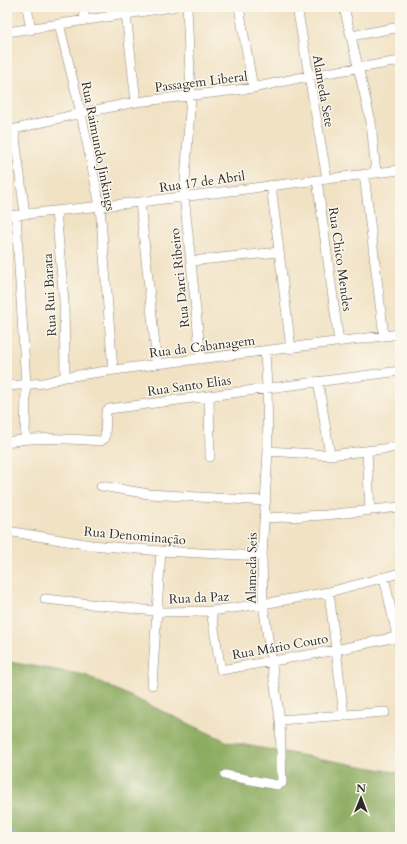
<svg xmlns="http://www.w3.org/2000/svg" width="407" height="844" viewBox="0 0 407 844" font-family="Cardo,serif">
  <style>
    .forest { fill: #8cac60; stroke: #5c6c46 }
    .lines { fill: none; stroke-linecap: round; stroke-linejoin: round }
    .stream { stroke: #7fb3ec; stroke-width: 2 }
    .minor-casing { stroke: #8e8678; stroke-width: 10 }
    .minor { stroke: #fff; stroke-width: 9 }
    .labels { text-anchor: middle; stroke-width: 3; stroke-linejoin: round; paint-order: stroke }
    .street-label { font-size: 13px; fill: #2b2b2b; stroke: #fbf7ec }
  </style>
  <rect width="100%" height="100%" fill="#fbf7ec"/>
  <filter id="ink" filterUnits="userSpaceOnUse"><feTurbulence type="fractalNoise" baseFrequency=".025" numOctaves="2"/><feDisplacementMap in="SourceGraphic" scale="8" xChannelSelector="R" yChannelSelector="G"/><feConvolveMatrix kernelMatrix="1 2 1 2 8 2 1 2 1" color-interpolation-filters="sRGB"/></filter>
  <filter id="wash" filterUnits="userSpaceOnUse"><feTurbulence type="fractalNoise" baseFrequency=".012" numOctaves="4" result="noise"/><feDisplacementMap in="SourceGraphic" scale="16" xChannelSelector="R" yChannelSelector="G"/><feGaussianBlur stdDeviation="0.9" result="paint"/><feColorMatrix in="noise" values="0 0 0 0 0 0 0 0 0 0 0 0 0 0 0 0 0 1.4 0 .05"/><feComposite in="paint" operator="in"/></filter>
  <g filter="url(#wash)">
    <rect width="100%" height="100%" fill="#f1e2c4"/>
    <path class="forest" d="M7,612H9V662L85,675L228,742L400,773V837H7Z"/>
    <g class="lines">
      <path class="stream" d="M7,830L19,837"/>
    </g>
  </g>
  <g filter="url(#ink)">
    <g class="lines">
      <defs>
        <path id="minor" d="M27,7L31,30
          M83,7L85,20
          M187,7L191,96L184,195L201,359
          M239,7L253,88
          M297,7L327,179
          M344,7L371,122L376,173
          M126,14L136,102
          M59,24L81,113L100,206L113,370
          M7,32L172,7
          M351,36L400,27
          M14,130L25,214
          M7,131L81,113L136,102L253,88L308,76L400,61
          M364,174L384,336
          M317,180L339,342
          M271,185L291,349
          M140,202L157,364
          M56,211L64,301L65,377
          M16,215L26,385L25,439
          M7,216L140,202L400,170
          M191,261L279,252
          M318,381L330,455
          M7,386L44,383L65,377L157,364L400,334
          M209,396L210,457
          M7,442C38,436 69,439 101,441L105,438L106,412L109,409L400,371
          M268,451L330,455L400,447
          M367,451L370,510
          M101,486L149,494L266,501
          M265,518L326,515L400,507
          M7,531L91,545L161,551L262,556
          M384,577L400,650
          M329,592L344,716
          M45,599L163,612L211,611L263,604L329,592L400,573
          M211,611L221,670L336,650L400,636
          M152,685L161,551
          M280,720L385,712
          M225,775L277,785L282,783L280,720L263,604L262,556L268,451L267,387L265,352"/>
      </defs>
      <use href="#minor" class="minor-casing"/>
      <use href="#minor" class="minor"/>
    </g>
  </g>
  <g class="labels">
    <g class="street-label">
      <text transform="translate(201 81) rotate(-7)" y="5">Passagem Liberal</text>
      <text transform="translate(324 91) rotate(80)" y="5">Alameda Sete</text>
      <text transform="translate(99 146) rotate(79)" y="5">Rua Raimundo Jinkings</text>
      <text transform="translate(202 181) rotate(-8)" y="5">Rua 17 de Abril</text>
      <text transform="translate(341 259) rotate(82)" y="5">Rua Chico Mendes</text>
      <text transform="translate(179 278) rotate(-96)" y="5">Rua Darci Ribeiro</text>
      <text transform="translate(49 295) rotate(-93)" y="5">Rua Rui Barata</text>
      <text transform="translate(202 346) rotate(-7)" y="5">Rua da Cabanagem</text>
      <text transform="translate(189 385) rotate(-8)" y="5">Rua Santo Elias</text>
      <text transform="translate(135 535) rotate(5)" y="5">Rua Denominação</text>
      <text transform="translate(251 568) rotate(-89)" y="5">Alameda Seis</text>
      <text transform="translate(199 597) rotate(-3)" y="5">Rua da Paz</text>
      <text transform="translate(280 646) rotate(-10)" y="5">Rua Mário Couto</text>
    </g>
  </g>
  <rect width="407" height="844" fill="none" stroke="#fbf7ec" stroke-width="24"/>
  <g transform="translate(361 798) rotate(1)" stroke="#fbf7ec" stroke-width="3" paint-order="stroke">
  <path d="M0-3L7 15L0 10L-7 15Z" fill="#2b2b2b"/>
  <text y="-6" font-size="11" font-weight="bold" text-anchor="middle" fill="#2b2b2b">N</text>
  </g>
</svg>
